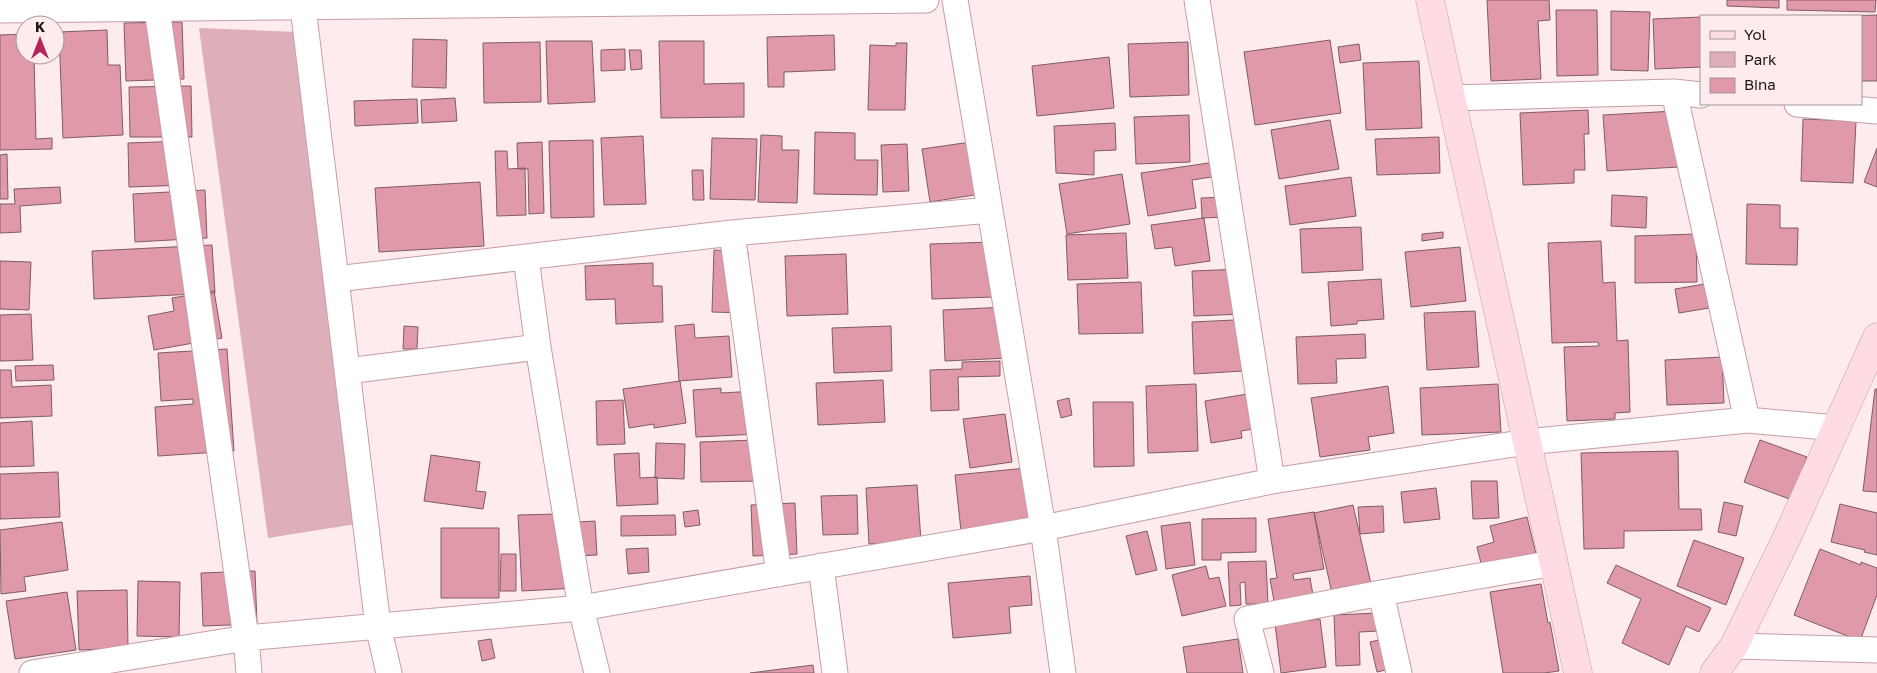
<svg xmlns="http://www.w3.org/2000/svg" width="1877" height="673" viewBox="0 0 1877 673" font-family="'Golos Text',sans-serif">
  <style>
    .green { fill: #deafb9 }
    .building { fill: #df99a8; stroke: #815c64 }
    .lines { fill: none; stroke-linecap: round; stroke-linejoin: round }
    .street-casing { stroke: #c69ea6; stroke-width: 27 }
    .secondary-casing { stroke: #c69ea6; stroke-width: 29 }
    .street { stroke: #fff; stroke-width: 25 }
    .secondary { stroke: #ffdbe4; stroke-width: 28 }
  </style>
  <rect width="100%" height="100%" fill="#fdebee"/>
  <path class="green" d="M199,28L296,32L375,521L268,538Z"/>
  <path class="building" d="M1487,0H1549L1550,20L1538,21L1541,79L1491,81Z
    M1727,0H1779V8L1727,6Z
    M1787,0H1876L1875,12L1787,10Z
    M1556,10H1597L1598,75L1557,76Z
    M1611,11L1650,12L1648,71L1611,70Z
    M1877,15V81H1861V16H1843Z
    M1701,17V67L1655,69L1653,19Z
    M182,22L184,79L126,81L124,23Z
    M107,30L108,65H120L123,135L63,138L59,32Z
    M25,34V55H34L36,139L52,138V149L0,150V35Z
    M834,35L835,70L784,72V87H768L767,37Z
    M413,39L447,40L446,88L412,87Z
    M1330,40L1341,113L1255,125L1244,52Z
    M546,41H592L595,102L548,104Z
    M659,41H704V84L744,83V117L661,118Z
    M540,42L541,102L484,103L483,43Z
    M1188,42L1189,95L1130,97L1128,44Z
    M896,43H907L905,110H868L870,45L896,46Z
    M1359,44L1361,60L1340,63L1338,47Z
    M625,49V70L601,71V50Z
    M629,50H641L642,69L631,70Z
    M1109,57L1114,108L1037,116L1032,66Z
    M1419,61L1422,128L1366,130L1363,63Z
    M191,86L192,137H130L129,87Z
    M455,98L457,121L422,123L421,100Z
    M417,99L418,123L355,126L354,101Z
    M1588,110L1589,134H1584L1585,170H1574V183L1523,185L1520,113Z
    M1675,111L1679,167L1607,171L1603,115Z
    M1189,115L1190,162L1136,164L1134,117Z
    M1803,119L1856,121L1853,183L1801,181Z
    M1330,120L1339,169L1279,179L1271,130Z
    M1115,123L1116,150L1094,151V175L1056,173L1054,126Z
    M815,132L855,133V160H878L877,195L814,194Z
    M761,135L782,136V150H799L797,203L758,202Z
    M643,136L646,204L604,205L601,138Z
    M1439,137L1440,173L1377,175L1375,139Z
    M712,138L757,139L755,200L710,199Z
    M593,140L594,217L551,218L549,141Z
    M985,140L993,192L930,202L922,149Z
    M187,141L188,185L129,187L128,143Z
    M542,142L544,213L529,214L528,169H518L517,143Z
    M907,144L909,191L883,192L881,145Z
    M1877,148V187L1864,182Z
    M495,151H507L508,169L525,168L526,215L497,216Z
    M7,154L8,199H0V155Z
    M1215,162L1218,176L1192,180L1196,208L1148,216L1141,173Z
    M692,170H703L704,200H693Z
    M1122,174L1130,224L1067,234L1059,184Z
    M1351,177L1356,216L1290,225L1285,186Z
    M480,182L484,246L379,252L375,188Z
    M60,187L61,203L20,206L21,232L0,233V204H15L14,189Z
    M205,190L207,238L135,242L133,194Z
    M1612,195L1647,197L1646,228L1611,226Z
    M1228,197L1229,217L1202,218L1201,198Z
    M1747,204L1780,205V228H1798L1797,265L1746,264Z
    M1204,218L1210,261L1175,266L1172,247L1155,249L1151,225Z
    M1361,227L1363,270L1302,273L1300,229Z
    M1443,232V238L1422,241V234Z
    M1126,233L1128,278L1068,280L1066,235Z
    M1696,234L1697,282L1635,283V236Z
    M1601,241L1603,283L1615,282L1617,341L1628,340L1630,412L1615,413V419L1567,421L1564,347L1599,346L1598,342L1552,343L1548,243Z
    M993,242L994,297L932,299L930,244Z
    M212,245L215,293L94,299L92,251Z
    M1460,247L1466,301L1411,307L1405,252Z
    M714,250L748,252L746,313L712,312Z
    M846,254L848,314L787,316L785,256Z
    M0,261L31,262L29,310L0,309Z
    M653,263V286H662L663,322L616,324L615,299L586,300L585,266Z
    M1242,269L1244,314L1194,316L1192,271Z
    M1381,279L1384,319L1357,321V324L1331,326L1328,282Z
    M1141,282L1143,333L1079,334L1077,284Z
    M1705,284L1709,308L1679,313L1675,289Z
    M214,291L222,338L154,350L148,316L174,311L172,298Z
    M1007,307L1009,358L945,361L943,310Z
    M1475,311L1479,367L1427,370L1424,313Z
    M31,314L33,360L0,361V315Z
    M1256,319L1259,370L1194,374L1192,322Z
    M694,324L695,338L729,336L732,377L679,381L675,326Z
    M404,326L418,327L417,349H403Z
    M891,326L892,371L834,373L832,328Z
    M1365,334L1366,358L1336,359L1337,383L1298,384L1296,337Z
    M227,349L234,451L158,456L155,407L193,404V399L161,401L158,353Z
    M1722,357L1724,403L1667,405L1665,360Z
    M1000,361V376L958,377L959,410L931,411L930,370L962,369V362Z
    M53,365L54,380L16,381L15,366Z
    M0,370H11L12,387L51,385L52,416L0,418Z
    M883,380L885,422L818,425L816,383Z
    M680,381L686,423L654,428V424L629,428L623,389Z
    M1196,384L1198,451L1148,453L1146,386Z
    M1498,384L1501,432L1422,435L1420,388Z
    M1388,386L1394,433L1368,437L1370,450L1320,457L1311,398Z
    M721,388V393L757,391L759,434L696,437L693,390Z
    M1875,389H1877V492L1863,491Z
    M1253,393L1259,428L1241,431L1242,438L1211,443L1205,401Z
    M1069,398L1072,415L1061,418L1057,401Z
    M623,400L625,444L597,445L596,401Z
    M1093,402H1133L1134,466L1094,467Z
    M1005,414L1012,462L970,468L963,419Z
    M32,421L34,466L0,467V423Z
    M757,440L759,481L701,482L700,442Z
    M1760,440L1807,457L1792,500L1744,482Z
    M656,443L685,444L684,479L655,478Z
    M1678,451L1679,509H1701L1702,530L1624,531V548L1584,549L1581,453Z
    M639,453L640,478L657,477L658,504L617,506L614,454Z
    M431,455L480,462L476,491L486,492L483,509L424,501Z
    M1027,468L1033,524L961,531L955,475Z
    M58,472L60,517L0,519V474Z
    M1471,481H1497L1499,518L1473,519Z
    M917,485L921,541L869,544L866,488Z
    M1436,488L1440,519L1404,523L1401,492Z
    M857,495L858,534L823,535L821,496Z
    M1724,502L1743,506L1736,536L1718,532Z
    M795,503L797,554L753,556L751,505Z
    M1840,504L1877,513V555L1864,552L1865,550L1831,542Z
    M1353,505L1371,584L1332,593L1314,513Z
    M1383,506L1384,532L1360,534L1358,507Z
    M698,510L700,525L685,527L683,512Z
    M1314,512L1324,569L1293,574L1294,580L1310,578L1313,595L1274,601L1270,579L1277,578L1268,519Z
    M558,514L559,523L595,521L597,555L576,556L578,588L522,591L518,515Z
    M675,515L676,535L621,536V516Z
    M1527,517L1537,558L1483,571L1477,547L1494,542L1490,526Z
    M1256,518V552L1221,553V560H1202V519Z
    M62,522L68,570L24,577L26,591L1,594L0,530Z
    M1190,522L1195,565L1166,569L1161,526Z
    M441,528H499V598H441Z
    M1147,531L1157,570L1136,575L1126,536Z
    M1694,540L1744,558L1726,605L1677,586Z
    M648,548L649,572L628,574L626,549Z
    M1820,549L1861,565V562L1877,568V595L1860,641L1794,615Z
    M501,554H516V591H500Z
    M1266,561L1268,604H1246L1245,582L1240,583L1241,605L1230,606L1228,562Z
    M1616,565L1711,608L1699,632L1686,626L1669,665L1622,643L1641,599L1607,583Z
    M1206,566L1209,579L1219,577L1226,606L1182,616L1172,575Z
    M255,571L257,624L203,626L201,573Z
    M1030,576L1032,605L1009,607L1011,633L953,638L948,583Z
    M138,581L180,582L179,637L137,636Z
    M1541,584L1548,623L1550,622L1559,671L1544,673H1503L1490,592Z
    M127,590L128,648L79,650L77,591Z
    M67,592L76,650L15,659L6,601Z
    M1378,613L1379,631L1359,632L1360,665L1336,666L1334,615Z
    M1320,619L1326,667L1281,673L1275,624Z
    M491,639L495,658L482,661L478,641Z
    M1238,639L1243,673H1187L1183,647Z
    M1383,639L1390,669L1377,672L1370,642Z
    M813,665L814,673H750Z"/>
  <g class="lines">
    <defs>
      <path id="street" d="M955,0L1043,528L1063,673
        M1197,0L1272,481
        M303,7L378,626L389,673
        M157,9L246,638L249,673
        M0,10L926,0
        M1674,92L1747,420
        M1451,98L1674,92L1701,95
        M1797,104L1877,111
        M732,233L779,574
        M526,258L538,347L581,608L597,673
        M336,279L732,233L990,210
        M347,371L538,347
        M821,566L835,673
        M1381,593L1399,673
        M1734,646L1877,650
        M32,673L246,638L581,608L1043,528L1272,481L1527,442L1747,420L1836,428
        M1261,673L1247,619L1381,593L1554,563"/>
      <path id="secondary" d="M1430,0L1451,98L1578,673
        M1714,673L1734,646L1788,535L1877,337"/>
    </defs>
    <use href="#street" class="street-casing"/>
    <use href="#secondary" class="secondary-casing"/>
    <use href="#street" class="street"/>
    <use href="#secondary" class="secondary"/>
  </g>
  <rect x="1700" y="15" width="162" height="90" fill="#fdebee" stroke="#a59598"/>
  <rect x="1710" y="31" width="25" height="8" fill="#ffdbe4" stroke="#a59598"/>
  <text x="1744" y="40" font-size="15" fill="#221316">Yol</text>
  <rect x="1710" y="52" width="25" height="15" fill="#deafb9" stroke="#a59598"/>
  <text x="1744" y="65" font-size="15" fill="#221316">Park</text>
  <rect x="1710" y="78" width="25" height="15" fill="#df99a8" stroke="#a59598"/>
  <text x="1744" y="90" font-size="15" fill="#221316">Bina</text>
  <g transform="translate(40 40)"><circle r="24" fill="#fdebee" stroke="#a59598"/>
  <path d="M0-4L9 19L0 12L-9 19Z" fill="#b42559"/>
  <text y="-8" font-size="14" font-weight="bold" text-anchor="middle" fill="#221316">K</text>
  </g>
</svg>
